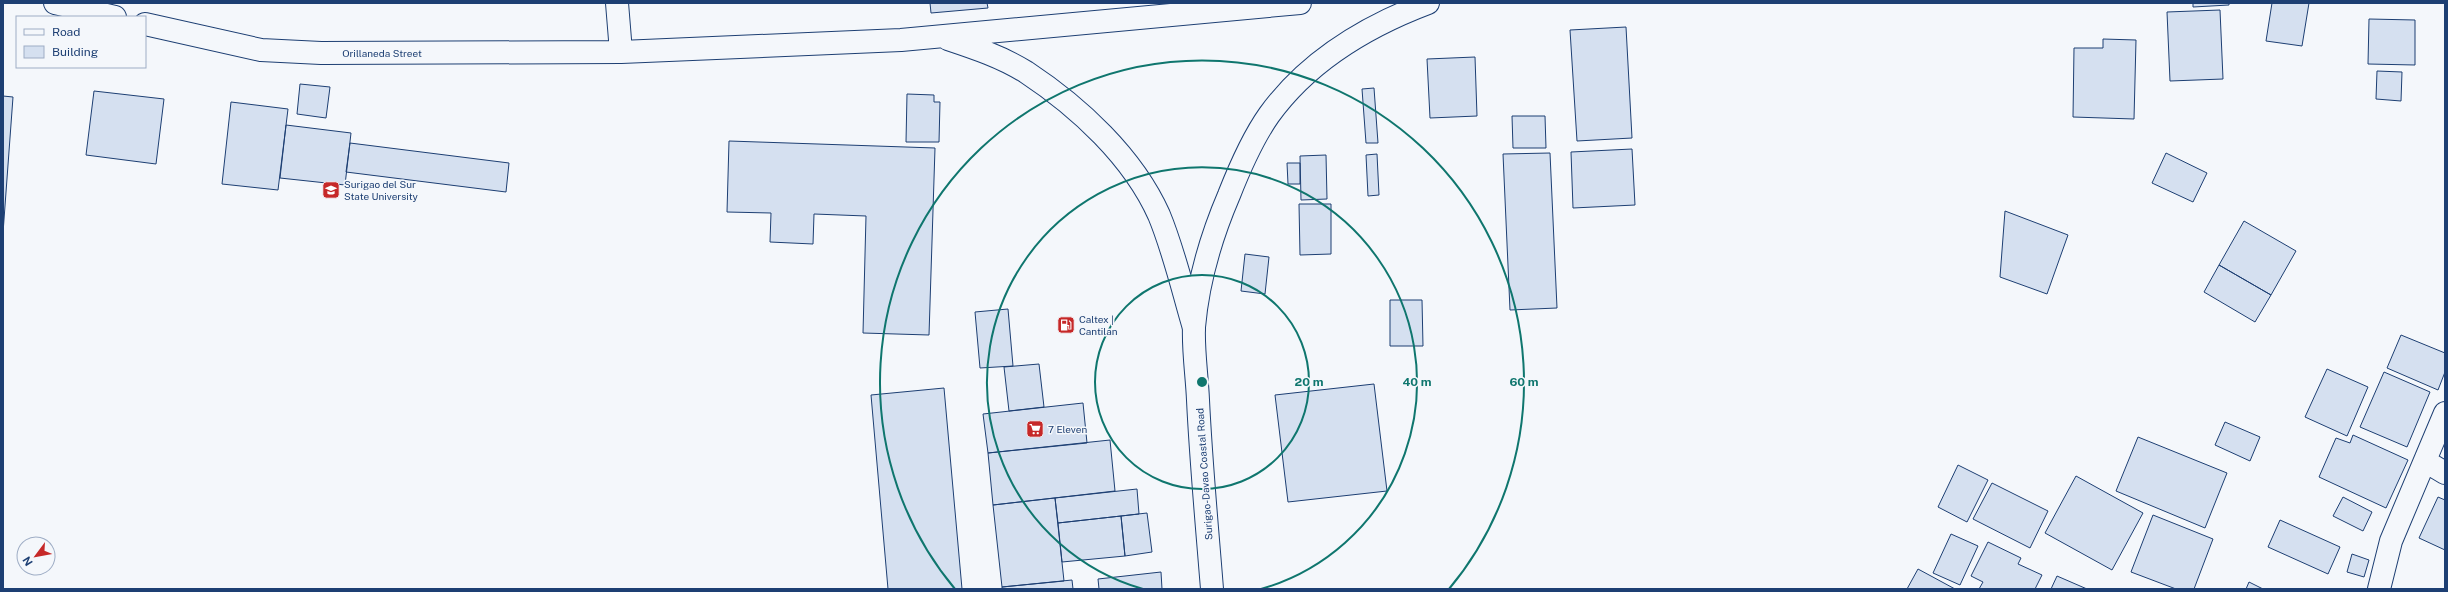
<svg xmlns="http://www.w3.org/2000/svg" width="2448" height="592" viewBox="0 0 2448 592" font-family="'Public Sans',sans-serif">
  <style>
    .building { fill: #d5e0f0; stroke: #1d3f73 }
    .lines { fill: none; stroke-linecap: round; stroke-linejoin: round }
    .minor-casing { stroke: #1d3f73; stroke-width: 24 }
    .tertiary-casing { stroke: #1d3f73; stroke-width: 24 }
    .trunk-casing { stroke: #1d3f73; stroke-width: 24 }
    .minor { stroke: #f4f7fb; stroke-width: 22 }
    .tertiary { stroke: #f4f7fb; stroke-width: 22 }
    .trunk { stroke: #f4f7fb; stroke-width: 22 }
    .ring { fill: none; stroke: #0f766e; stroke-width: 2 }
    .labels { text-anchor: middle; stroke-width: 3; stroke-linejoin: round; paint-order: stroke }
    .street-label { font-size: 10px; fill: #1d3f73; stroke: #f4f7fb }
    .poi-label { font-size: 10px; fill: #1d3f73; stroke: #f4f7fb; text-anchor: start }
    .centre { fill: #0f766e; stroke: #f4f7fb; stroke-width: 2 }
    .ring-label { font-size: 12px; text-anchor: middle; font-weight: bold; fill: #0f766e; stroke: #f4f7fb; stroke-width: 3; stroke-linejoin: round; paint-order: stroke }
  </style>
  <rect width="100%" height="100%" fill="#f4f7fb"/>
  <path class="building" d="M930,3H987L988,8L931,13Z
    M2193,3H2229V5L2193,7Z
    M2272,3H2309L2302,46L2266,41Z
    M2220,10L2223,79L2170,81L2167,12Z
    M2369,19L2415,20V65L2368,64Z
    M1626,27L1632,138L1577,141L1570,30Z
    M2103,39L2136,40L2134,119L2073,117L2074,48H2103Z
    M1475,57L1477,116L1430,118L1427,59Z
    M2377,71L2402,72L2401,101L2376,99Z
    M300,84L330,87L326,118L297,114Z
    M1374,88L1378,143H1366L1362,89Z
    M94,91L164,99L156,164L86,155Z
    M907,94L934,95V102H940L939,142H906Z
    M3,96L13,97L3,233Z
    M231,102L288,109L278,190L222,184Z
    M1512,116H1545L1546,148H1513Z
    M286,125L351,133L345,185L280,178Z
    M729,141L935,148L929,335L863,333L866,216L814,214L813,244L770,242L771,213L727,212Z
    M350,143L509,163L506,192L346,172Z
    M1632,149L1635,205L1573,208L1571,152Z
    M1550,153L1557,308L1510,310L1503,154Z
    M2166,153L2207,173L2193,202L2152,183Z
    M1377,154L1379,195L1368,196L1366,155Z
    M1326,155L1327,199L1301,200L1300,156Z
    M1287,163H1300V184H1288Z
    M1299,204H1331V254L1300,255Z
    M2005,211L2068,235L2047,294L2000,277Z
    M2244,221L2296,251L2271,295L2219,265Z
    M1245,254L1269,257L1265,294L1241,291Z
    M2219,265L2271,295L2255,322L2204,292Z
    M1390,300H1422L1423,346H1390Z
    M1008,309L1013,366L980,368L975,312Z
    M2401,335L2445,353V372L2438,390L2387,368Z
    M1039,364L1044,407L1009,411L1004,367Z
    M2327,369L2368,387L2347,436L2305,417Z
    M2384,372L2430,392L2407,447L2360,427Z
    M1374,384L1387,491L1288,502L1275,395Z
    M944,388L962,589H888L871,395Z
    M1083,403L1087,443L988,453L983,414Z
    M2225,422L2260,437L2250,461L2215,445Z
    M2353,435L2408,460L2386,508L2319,477L2336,438L2350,443Z
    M2138,437L2227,473L2205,528L2116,491Z
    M1110,440L1115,491L993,505L988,453Z
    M1958,465L1988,480L1967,522L1938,507Z
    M2076,476L2143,513L2112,570L2045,533Z
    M1992,483L2048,511L2030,548L1973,519Z
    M1137,489L1139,514L1058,523L1055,498Z
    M2343,497L2372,512L2363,531L2333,516Z
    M2438,497L2445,500V550L2419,538Z
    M1055,498L1064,581L1002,587L993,505Z
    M1147,513L1152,552L1125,556L1121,516Z
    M2153,515L2213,539L2194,589H2176L2131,572Z
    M1121,516L1125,556L1062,562L1058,523Z
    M2280,520L2340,547L2328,574L2268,547Z
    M1951,534L1978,546L1960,585L1933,573Z
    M1988,542L2021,558L2018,564L2042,575L2035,589H1979L1983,582L1971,576Z
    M2352,554L2369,560L2364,577L2347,572Z
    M1918,569L1955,589H1907Z
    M1161,572L1162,589H1099L1098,579Z
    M2057,576L2087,589H2051Z
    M1072,580L1073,589H1002V587Z
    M2249,582L2263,589H2246Z"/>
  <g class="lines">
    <defs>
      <path id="minor" d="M2425,461L2445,473
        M2379,589L2391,541L2445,413"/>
      <path id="tertiary" d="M55,3L115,17
        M617,3L621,52
        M145,24L261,50L321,53L621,52L901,40L1300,3
        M948,39C975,48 1002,57 1026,72C1079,107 1133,157 1159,215C1174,251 1183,291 1194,328"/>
      <path id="trunk" d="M1212,589C1207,526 1201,463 1198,400C1197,376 1193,351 1194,327C1198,281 1211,237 1229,195C1240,167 1252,139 1269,115C1308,61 1367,26 1428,3"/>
    </defs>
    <use href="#minor" class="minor-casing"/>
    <use href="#tertiary" class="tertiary-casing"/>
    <use href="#trunk" class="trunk-casing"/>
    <use href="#minor" class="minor"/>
    <use href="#tertiary" class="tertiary"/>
    <use href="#trunk" class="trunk"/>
  </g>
  <g class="ring">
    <circle cx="1202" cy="382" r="107"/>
    <path d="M1143 589A215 215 0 1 1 1261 589"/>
    <path d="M955 589A322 322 0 1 1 1449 589"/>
  </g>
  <defs>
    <symbol id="university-square" viewBox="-11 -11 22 22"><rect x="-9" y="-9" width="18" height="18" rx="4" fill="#c62828" stroke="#f4f7fb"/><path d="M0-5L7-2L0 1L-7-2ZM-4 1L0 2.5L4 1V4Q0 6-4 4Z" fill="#fff"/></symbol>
    <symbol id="fuel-square" viewBox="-11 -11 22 22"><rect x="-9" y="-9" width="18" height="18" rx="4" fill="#c62828" stroke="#f4f7fb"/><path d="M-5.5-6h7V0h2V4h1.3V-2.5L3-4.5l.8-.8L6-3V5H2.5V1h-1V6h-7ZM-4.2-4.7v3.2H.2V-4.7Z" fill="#fff"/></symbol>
    <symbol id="supermarket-square" viewBox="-11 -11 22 22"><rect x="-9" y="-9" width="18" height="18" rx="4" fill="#c62828" stroke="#f4f7fb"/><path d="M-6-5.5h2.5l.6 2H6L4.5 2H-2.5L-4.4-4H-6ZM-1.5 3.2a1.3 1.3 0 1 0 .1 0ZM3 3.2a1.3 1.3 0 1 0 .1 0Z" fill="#fff"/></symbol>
  </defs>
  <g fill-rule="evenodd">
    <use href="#university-square" x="321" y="180" width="20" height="20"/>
    <use href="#fuel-square" x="1056" y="315" width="20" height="20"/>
    <use href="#supermarket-square" x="1025" y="419" width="20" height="20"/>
  </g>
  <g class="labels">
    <g class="street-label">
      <text x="382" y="57">Orillaneda Street</text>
      <text transform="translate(1204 474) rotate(-94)" y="4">Surigao-Davao Coastal Road</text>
    </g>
    <g class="poi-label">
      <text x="344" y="188">Surigao del Sur<tspan x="344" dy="12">State University</tspan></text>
      <text x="1079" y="323">Caltex |<tspan x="1079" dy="12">Cantilan</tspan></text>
      <text x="1048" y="433">7 Eleven</text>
    </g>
  </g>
  <circle cx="1202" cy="382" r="6" class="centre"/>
  <g class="ring-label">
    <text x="1309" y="386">20 m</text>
    <text x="1417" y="386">40 m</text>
    <text x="1524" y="386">60 m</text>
  </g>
  <rect width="2448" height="592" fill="none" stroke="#1d3f73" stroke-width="8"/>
  <rect x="16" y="16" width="130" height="52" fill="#f4f7fb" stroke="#9eadc5"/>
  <rect x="24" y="29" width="20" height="6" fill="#f4f7fb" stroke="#9eadc5"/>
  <text x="52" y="36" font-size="12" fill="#1d3f73">Road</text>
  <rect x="24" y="46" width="20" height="12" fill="#d5e0f0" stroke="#9eadc5"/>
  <text x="52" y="56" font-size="12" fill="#1d3f73">Building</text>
  <g transform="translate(36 556) rotate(238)"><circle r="19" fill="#f4f7fb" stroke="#9eadc5"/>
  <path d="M0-3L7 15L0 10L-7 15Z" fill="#c62828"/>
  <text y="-6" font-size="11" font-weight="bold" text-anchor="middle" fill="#1d3f73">N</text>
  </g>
</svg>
